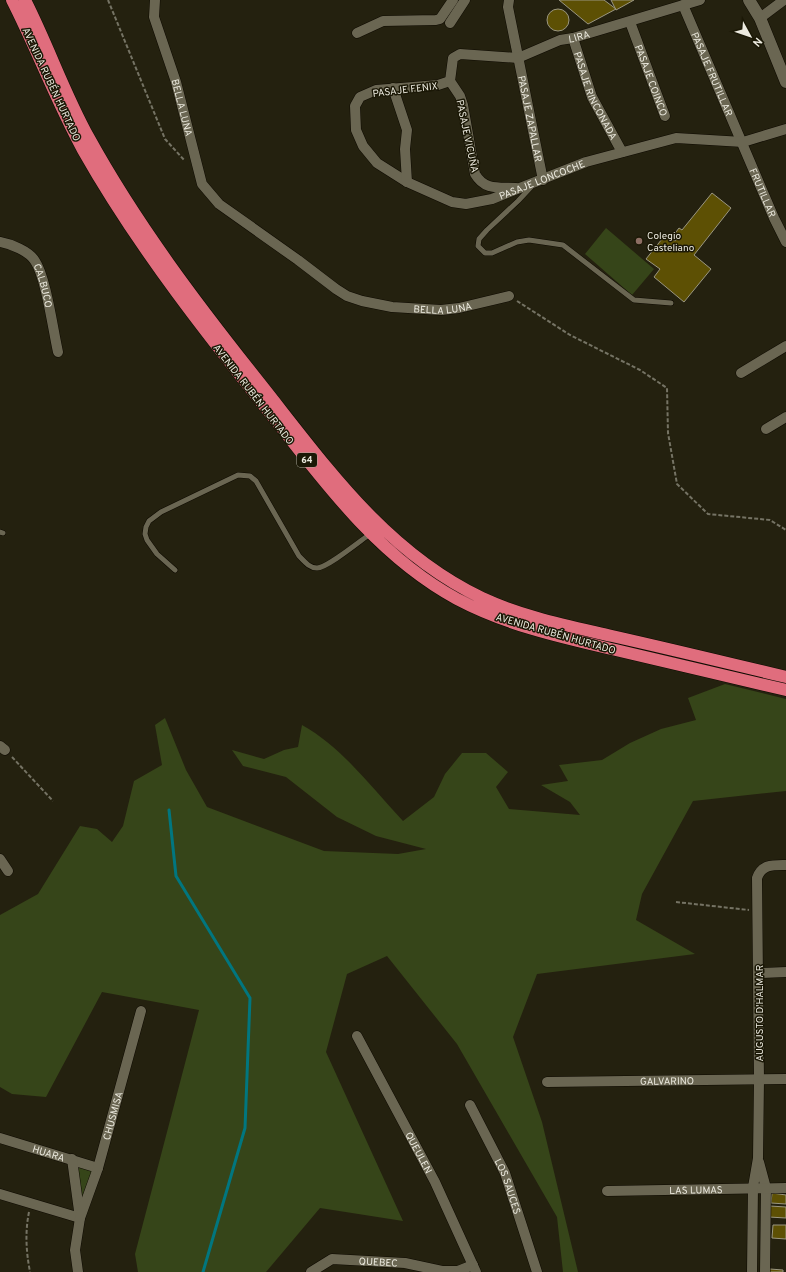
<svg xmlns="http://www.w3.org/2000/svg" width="786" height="1272" viewBox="0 0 786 1272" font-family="Overpass,sans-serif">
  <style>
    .green { fill: #364519 }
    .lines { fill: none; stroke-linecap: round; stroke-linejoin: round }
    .stream { stroke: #01767f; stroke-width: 3 }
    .building { fill: #5d5004; stroke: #9a9681 }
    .service-casing { stroke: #0e0a00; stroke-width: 6 }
    .minor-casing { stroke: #0e0a00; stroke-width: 11 }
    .tertiary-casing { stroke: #0e0a00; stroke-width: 13 }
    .trunk-casing { stroke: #0e0a00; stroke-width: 13 }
    .path { stroke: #757364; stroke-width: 2; stroke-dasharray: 4 2; stroke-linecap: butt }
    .service { stroke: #6a6652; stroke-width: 5 }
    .minor { stroke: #6a6652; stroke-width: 10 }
    .tertiary { stroke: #6a6652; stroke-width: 12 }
    .trunk { stroke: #e06d7d; stroke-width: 12 }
    .education-dot { fill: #8d6e63; stroke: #1b1806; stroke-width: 1.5 }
    .labels { text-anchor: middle; stroke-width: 3; stroke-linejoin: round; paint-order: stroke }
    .shield { fill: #1b1806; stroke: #adab9e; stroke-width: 1 }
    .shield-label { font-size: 9px; font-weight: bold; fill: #eceadf }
    .street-label { font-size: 10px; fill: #eceadf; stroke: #1b1806 }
    .poi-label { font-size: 10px; fill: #eceadf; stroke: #1b1806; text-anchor: start }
  </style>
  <rect width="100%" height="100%" fill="#24210f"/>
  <path class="green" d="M606,228L654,269L632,295L585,254Z
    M725,684L786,699V791L693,801L642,894L636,920L695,954L537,974L513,1037L542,1122L578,1272H563L557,1217L457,1044L387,956L347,974L326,1052L403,1221L320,1208L266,1272H138L135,1254L199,1010L102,992L46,1097L12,1094L0,1087V915L38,894L80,826L97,829L112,842L123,826L134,781L162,765L155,725L165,718L186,770L207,807L324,851L398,854L426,849L376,836L337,817L286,777L243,766L232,750L264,759L284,750L298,747L302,725C343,748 371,787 403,821L434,797L445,774L462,753H486L508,772L496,787L509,809L580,815L570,802L541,785L568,781L559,765L602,760L630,743L661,729L696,720L688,698Z
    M76,1165L94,1171L79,1210Z"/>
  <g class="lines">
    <path class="stream" d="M169,810L176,876L250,998L245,1128L203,1272"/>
  </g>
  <path class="building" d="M559,0H604L616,9L588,24Z
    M611,0H634L616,10Z
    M547 20a11 11 0 1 1 22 0a11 11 0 1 1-22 0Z
    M712,193L731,208L694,255L711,269L684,302L654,277L660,269L646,259L666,234L675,241L677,239L673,236L679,228L682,230Z
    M772,1193L786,1195V1204L771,1203Z
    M770,1206L786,1207V1218L769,1217Z
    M773,1225H786V1239L772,1238Z
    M770,1269L783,1270V1272H769Z"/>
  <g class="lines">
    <defs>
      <path id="service" d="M532,186L518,201L487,230L479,239L478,246L485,253H492L517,242L529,240L563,245L634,300L671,303
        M0,532L3,533
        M175,570L157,554L147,540L145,534L146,527L149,521L161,512L238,475L250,476L256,481L299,556C304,561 309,568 317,568C327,568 360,541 370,534"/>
      <g id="minor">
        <path id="s1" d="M155,0L154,17L176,82L202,184L219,204L298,260L336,289L347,296L362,301L392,307L441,310L459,308L509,296"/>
        <path id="s2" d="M509,0L508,7L543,180"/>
        <path id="s3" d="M683,5L774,218L786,242"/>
        <path d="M760,18L784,0"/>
        <path id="s4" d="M630,22L665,116"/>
        <path d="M450,23L465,0"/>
        <path d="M357,33L383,21L436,20L440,19L453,0"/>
        <path id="s5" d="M573,38L592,97L622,152"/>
        <path id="s6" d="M450,81L438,85L376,90L360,97L355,106L356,130L363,146L377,163L407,182L452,202L466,204L492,199L586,162L676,138L743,142L786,129"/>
        <path d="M393,88L407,130L405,149L407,182"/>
        <path id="s7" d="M516,188C499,187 485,191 475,174L463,105L460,96L450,81L453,58L460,54L518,58L560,40L573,38L700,0"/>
        <path id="s8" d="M0,242C11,244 29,251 35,261C46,277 53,330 58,352"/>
        <path d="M741,373L786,346"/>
        <path d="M766,429L786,417"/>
        <path d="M0,746L5,750"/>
        <path d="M0,859L8,871"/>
        <path d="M759,973L786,972"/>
        <path id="s9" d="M357,1036L435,1182L476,1272"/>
        <path id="s10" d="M547,1082L786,1079"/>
        <path id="s11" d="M470,1105L505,1173L537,1272"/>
        <path id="s12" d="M0,1138L98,1168"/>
        <path d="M759,1162L766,1188L765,1272"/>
        <path id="s13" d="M607,1191L786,1188"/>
        <path d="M0,1194L80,1218L72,1159"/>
        <path id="s14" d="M78,1272L75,1250L80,1218L98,1168L141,1011"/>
        <path id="s15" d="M311,1272L332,1259L405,1263L442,1271H458L473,1265"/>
        <path d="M752,1272L753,1187L758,1158L759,1080L757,878C762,864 773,865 786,865"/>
      </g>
      <path id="tertiary" d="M749,0L760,18L786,82"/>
      <path id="trunk" d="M12,0C37,49 56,101 83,150C139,249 210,338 281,427C332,492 383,559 457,599C508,626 564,638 620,651C675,664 731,677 786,690
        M25,0C48,45 64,93 89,138C137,225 197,304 259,382C325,465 384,551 482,598C523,617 569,626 612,636C670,649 728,663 786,677"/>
    </defs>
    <use href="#service" class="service-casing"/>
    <use href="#minor" class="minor-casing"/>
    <use href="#tertiary" class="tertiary-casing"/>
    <use href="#trunk" class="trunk-casing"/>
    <path class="path" d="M108,0L165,139L185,161
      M517,301L570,335L640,370L667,388L668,433L677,484L708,514L770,520L786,530
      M12,757L53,801
      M676,902L749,910
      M29,1212C25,1232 26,1251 30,1272"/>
    <use href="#service" class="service"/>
    <use href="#minor" class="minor"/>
    <use href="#tertiary" class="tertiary"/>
    <use href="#trunk" class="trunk"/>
  </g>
  <circle class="education-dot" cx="639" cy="241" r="4"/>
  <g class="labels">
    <rect class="shield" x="297" y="453" width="20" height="14" rx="3"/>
    <g class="shield-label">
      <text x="307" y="463">64</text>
    </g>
    <g class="street-label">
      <text dy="4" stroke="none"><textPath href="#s7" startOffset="298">LIRA</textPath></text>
      <text dy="4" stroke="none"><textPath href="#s3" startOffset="75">PASAJE FRUTILLAR</textPath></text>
      <text dy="4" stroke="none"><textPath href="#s4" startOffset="62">PASAJE COINCO</textPath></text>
      <text transform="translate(52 84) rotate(65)" y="4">AVENIDA RUBÉN HURTADO</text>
      <text transform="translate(405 89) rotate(-7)" y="4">PASAJE FENIX</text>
      <text dy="4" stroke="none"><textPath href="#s5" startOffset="62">PASAJE RINCONADA</textPath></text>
      <text dy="4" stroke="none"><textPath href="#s1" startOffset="112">BELLA LUNA</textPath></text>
      <text dy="4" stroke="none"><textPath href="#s2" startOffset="121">PASAJE ZAPALLAR</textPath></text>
      <text transform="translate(468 136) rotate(78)" y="4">PASAJE VICUÑA</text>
      <text dy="4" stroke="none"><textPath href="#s6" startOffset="345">PASAJE LONCOCHE</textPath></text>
      <text dy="4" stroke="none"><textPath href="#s3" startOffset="204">FRUTILLAR</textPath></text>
      <text dy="4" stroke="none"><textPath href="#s8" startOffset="67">CALBUCO</textPath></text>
      <text dy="4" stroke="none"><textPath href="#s1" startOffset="472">BELLA LUNA</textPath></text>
      <text transform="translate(254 394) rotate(52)" y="4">AVENIDA RUBÉN HURTADO</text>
      <text transform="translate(556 633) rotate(16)" y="4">AVENIDA RUBÉN HURTADO</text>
      <text transform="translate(759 1013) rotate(-90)" y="4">AUGUSTO D'HALMAR</text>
      <text dy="4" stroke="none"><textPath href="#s10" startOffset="120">GALVARINO</textPath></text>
      <text dy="4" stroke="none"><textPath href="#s14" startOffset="162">CHUSMISA</textPath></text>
      <text dy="4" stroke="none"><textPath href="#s12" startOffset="51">HUARA</textPath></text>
      <text dy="4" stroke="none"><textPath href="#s9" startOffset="132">QUEULEN</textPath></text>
      <text dy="4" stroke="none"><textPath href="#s11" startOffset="90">LOS SAUCES</textPath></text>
      <text dy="4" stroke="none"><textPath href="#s13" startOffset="89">LAS LUMAS</textPath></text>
      <text dy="4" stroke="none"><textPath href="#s15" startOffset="71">QUEBEC</textPath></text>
    </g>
    <g class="poi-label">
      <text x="647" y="239">Colegio<tspan x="647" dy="12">Casteliano</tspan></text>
    </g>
  </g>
  <g transform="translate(750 36) rotate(130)" stroke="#1b1806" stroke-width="3" paint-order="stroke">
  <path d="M0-3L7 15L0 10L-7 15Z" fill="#eceadf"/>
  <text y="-6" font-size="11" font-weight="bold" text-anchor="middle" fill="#eceadf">N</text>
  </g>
</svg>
